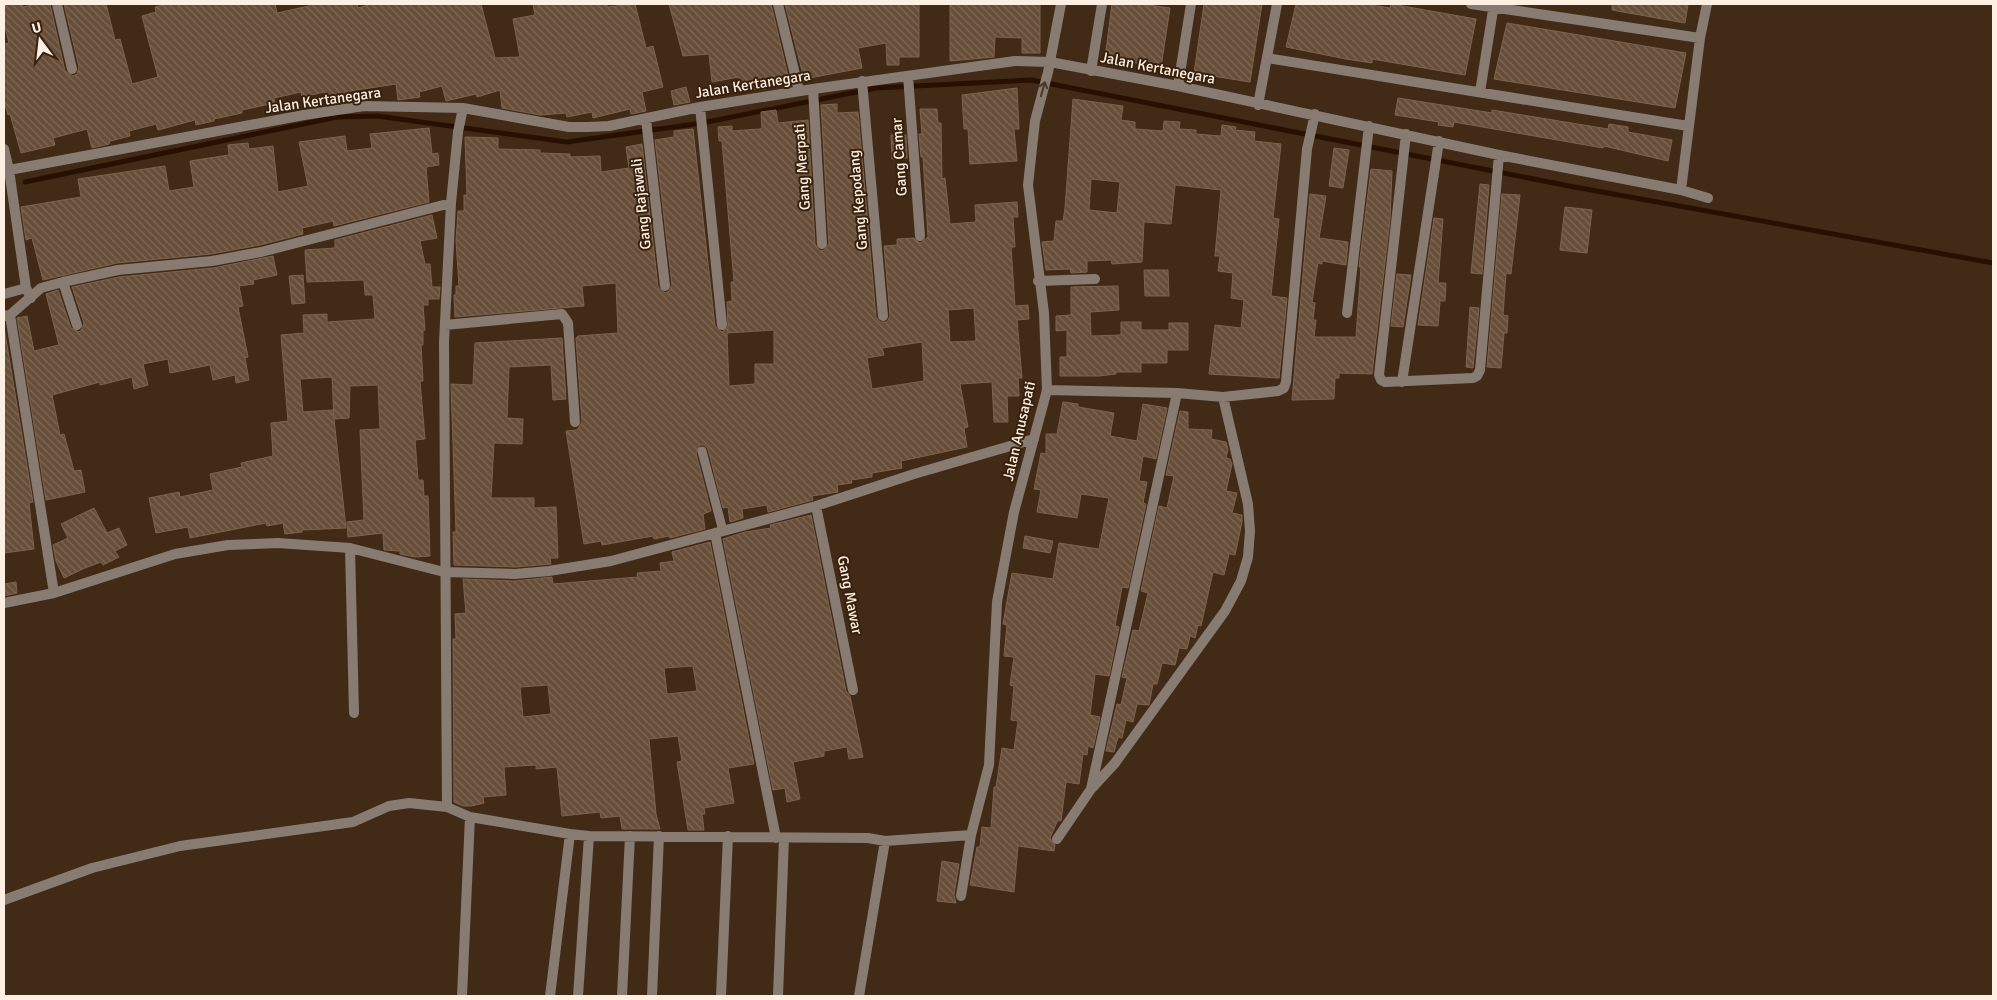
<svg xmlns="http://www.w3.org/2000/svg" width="1997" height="1000" viewBox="0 0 1997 1000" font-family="Signika,sans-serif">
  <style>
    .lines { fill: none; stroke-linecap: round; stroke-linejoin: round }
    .stream { stroke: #271000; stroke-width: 5 }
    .building { fill: url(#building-back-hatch); stroke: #7d634e; fill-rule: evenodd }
    .service { stroke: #887c72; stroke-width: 9 }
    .minor { stroke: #887c72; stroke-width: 10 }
    .oneway { stroke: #4b3826 }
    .labels { text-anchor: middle; stroke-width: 4; stroke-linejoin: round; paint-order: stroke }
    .street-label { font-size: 15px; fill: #feefe3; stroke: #37210d }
  </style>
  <defs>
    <pattern id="building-back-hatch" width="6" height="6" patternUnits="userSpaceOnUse" patternTransform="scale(1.25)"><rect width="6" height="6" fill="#674e39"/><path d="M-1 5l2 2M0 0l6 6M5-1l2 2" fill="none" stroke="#7e6856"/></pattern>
  </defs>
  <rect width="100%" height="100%" fill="#412b17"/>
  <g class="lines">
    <path class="stream" d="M25,182L337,117L377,116L567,142L702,123L876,88L1031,80L1569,186L1993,263"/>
  </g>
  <path class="building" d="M4,4H22L23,7L37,4H50L65,71L73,76L77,74L79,67L64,4H106L115,40L120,39L132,84L158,77L142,16L156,12L155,7L167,4H275L277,13L309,6V4H357L358,8L372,4H481L495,58L520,57L513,19L535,15L533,4H607V7L635,4L646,48L653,46L663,87L642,92L646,111L631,114L630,109L593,118L592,112L567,117L566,113L540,115L502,108L500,90L477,97L476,94L446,101L442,86L419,92L420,97L398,100L396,84L350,91L352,100L327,105L324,92L302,97L301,92L274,98L275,103L242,110V113L214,119V121L196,125L195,120L158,130L156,124L129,131L130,136L110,141L109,144L92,148L87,129L53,138L55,145L21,153L10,114L8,115L4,100V44L9,43L4,23Z
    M669,4H771L789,80L766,86V89H738L739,77L712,82L709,54L683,56Z
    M785,4H919V57H899V65H887L886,43L858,48L862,68L804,79Z
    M950,4H1040V53H1022V38L995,37L994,57L950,61Z
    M1112,4H1140L1170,8L1161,67L1105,58Z
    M1204,4H1262L1250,82L1194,73Z
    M1296,4H1365L1390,8L1391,4L1476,19L1465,75L1372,59V63L1346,59L1286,47Z
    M1612,4H1688L1685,23L1612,10Z
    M1507,23L1686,53L1675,108L1494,79Z
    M686,87L690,102L674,105L671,91Z
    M1017,88L1019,129H1014L1017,161L970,164L968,129H964L962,95Z
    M1398,98L1492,113V110L1608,129L1609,124L1628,127V132L1672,140L1668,161L1604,146L1603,148L1454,122L1453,127L1438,125L1439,122L1395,115Z
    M1073,99L1123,106L1121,120L1135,122V129L1163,131L1164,121L1180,122L1179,129L1196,130V134L1221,136L1222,125L1236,127L1235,130L1255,132L1254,141L1281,144L1273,218L1279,219L1271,296L1287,298L1279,378L1209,374L1215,325L1241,328L1244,300L1231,298L1233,273L1218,271L1220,256H1215L1221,190L1175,185L1171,224L1144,222L1142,262L1112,264L1111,260L1087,261V272L1071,273L1070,269L1046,270L1042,242L1054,241L1056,221H1063L1065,208ZM1091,179L1120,182L1117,213L1089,210Z
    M837,104V113L858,112L876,317L880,322H887L890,316L884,246L897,245V239L914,238L920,243L928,237L923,157H921L919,134H922L920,109H937L938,123H941L942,179L945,178L950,224L976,222L975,205L1017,202L1018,217H1013L1015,247H1011L1015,306L1028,305L1029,319L1017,320L1022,378H1018L1019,396H1007L1008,422H994L992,382L960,384L968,427L964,428L967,447L901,461L902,468L872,473V477L851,480L852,483L837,485L838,492L812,496L813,500L768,512L767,505L742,509L743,518L730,522L728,507L723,508L708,449L704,445H700L696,453L711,511L703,514L705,529L670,538L669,536L654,539L653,536L602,545L601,541L584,544L566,431L577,430L582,422L576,338L578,336L618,333L616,283L582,286L584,306L455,317L454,295H456V286H459L456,241L458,211H464V195H467L465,137L498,138V149L540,150V153L570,154V157L600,156L601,172L629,168L626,147L642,144L658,287L665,293L669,291L672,285L655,140L674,137V131L693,129L715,326L722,332L728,327L727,302L732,301L731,282H734L722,141H719L718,127L732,126V131L760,129L762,128L761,112L776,110L778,123L808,120L815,244L819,250L823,251L829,244L821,105ZM974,308L976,341L950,342L948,310ZM774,330V364H755V384L729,386L727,333ZM922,342L924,381L872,389L867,358L884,355L882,348Z
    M429,128L432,154L438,153L439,165L426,167L429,202L334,226L333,221L302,228L303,234L260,245L211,254L117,263L43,280L32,238L26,240L21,207L81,197L78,179L165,166L169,191L194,187L190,161L229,155L228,145L248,143L249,149L273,146L278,192L308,186L299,142L345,136L347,151L372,148L370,134Z
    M891,135H906L907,158L892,159Z
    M1334,148L1349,150L1343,188L1329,186Z
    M1371,169L1392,171L1390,219L1372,374L1339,373V378H1335L1334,399L1292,400L1310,194L1326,196L1319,238L1348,242L1346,265L1322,261V264L1318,263L1312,302L1315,303L1313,320H1316L1314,337H1356L1361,267H1359Z
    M1480,184L1489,185L1482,274L1471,273Z
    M1502,194L1520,195L1511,274L1506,273L1503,315L1508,316L1507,333H1504L1501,368L1487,367Z
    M1565,207L1592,210L1587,253L1560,250Z
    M432,215L437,238L420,241L425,264H430L432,287H440L439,299H428V305H423L425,330L423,331V345H421L423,381H420L425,439L415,440L418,480H423L424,496H428L430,556L415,557L400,554V551L384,550L383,533L348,537L347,522L364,520L360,430L380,429L378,385L350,386L349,418L334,419L332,377L300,379L303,412L333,410L346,528L302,530V532L285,534L283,523L267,526L266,523L190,538L188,527L156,533L149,498L179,492L180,497L213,490L210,474L242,467L241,463L273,456L271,423L288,421L281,335L304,333L303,315L327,314V322L375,319L373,295H365L364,280L307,282L305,250L335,248V240Z
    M1434,218L1443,219L1438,283H1446L1445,301H1440L1438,326L1418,325Z
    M273,256L277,275L253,280L254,284L239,286L243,306L238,307L248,357L245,358L249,380L236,383L235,375L213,380L210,365L170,373L168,359L143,364L148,385L134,389L132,377L100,385V382L52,395L60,435L64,434L74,471L81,470L85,492L46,500L17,318L27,316L34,351L59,345L46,294L58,290L71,328L79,332L82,329L84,323L72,287L119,277L213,268Z
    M1144,270H1168L1169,296H1145Z
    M1397,274L1411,275L1403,327L1391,326Z
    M303,275L305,303L292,304L289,276Z
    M1118,286L1119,310L1090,312L1091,336L1121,335V322H1141V330H1169V323H1188V350H1167V363H1141V372H1116V374L1099,376H1060V357H1067V330L1056,331V316L1071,315V287Z
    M1470,307L1479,308L1473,368L1466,367Z
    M4,327L33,502L29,503L34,549L4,553Z
    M562,338L566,399L553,400L551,365L509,367L507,418L523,419L522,444L494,443L491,498H534V508L556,507L558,558H550L551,564L515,567L454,565L453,532H456L451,384L473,385L475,343Z
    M1063,402L1078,404V407L1114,413L1110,436L1137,441L1143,404L1167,408L1156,459L1143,456L1139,481L1147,482L1143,503L1146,504L1128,588L1122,587L1115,626L1119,627L1109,676L1095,674L1090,715L1100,717L1093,748L1088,746L1087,755L1083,754L1079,784L1066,782L1061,821L1058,820L1050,838L1055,845L1054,851L1018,846L1014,892L970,885L977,847H980L982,827L991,828L994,787H996L1002,748L1014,750L1018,721L1011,720L1014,686L1010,685L1014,657L1004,656L1007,625L1003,624L1012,573L1053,579L1059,543L1099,549L1109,498L1081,494L1077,518L1037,512L1041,490L1034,489L1041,453L1046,454V434H1057Z
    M1180,411L1188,412V429L1212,430L1211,439L1226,442L1228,449L1226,458L1230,459L1232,464L1226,491L1237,493L1232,513L1242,515V522L1235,555L1229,554L1224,575L1213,572L1201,626L1198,625L1195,638L1190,636L1187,649L1179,648L1175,665L1162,663L1157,684H1153L1149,705L1137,704L1133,722L1126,720L1122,738L1118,737L1114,752L1106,751L1117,704L1121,705L1127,678L1122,677L1133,630L1139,631L1148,593L1141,591L1159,506L1167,508L1174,476L1166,475Z
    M94,508L107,533L119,528L127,545L115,551L119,557L103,565L101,562L85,568L64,578L56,561L53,545L68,538L61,524Z
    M811,515L846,691L850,696L863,757L849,759L847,747L824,751V756L793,762L800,799L787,802L785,788L773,790L723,539L745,532L771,528L770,525Z
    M1025,536L1053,541L1050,553L1023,548Z
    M710,542L754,764L728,768L734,803L704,808L705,814H702L704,830H688L677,762L682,761L678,736L649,739L656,814L660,829H622L620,816L601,818L600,812L562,816L557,767L536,769V765L504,767L506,795L483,797L484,803L471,806H463L454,802L453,639H456L455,614L466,613L463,579L515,581L552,577L553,584L638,577L637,573L661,571L660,563L674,561L672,552ZM693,666L697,691L667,694L664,668ZM548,685L551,714L523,717L520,687Z
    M16,582L17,593L4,596V584Z
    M942,861L959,864L954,895L956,903L937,901Z"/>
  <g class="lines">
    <path class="service" d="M702,451L723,531"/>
    <path class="minor" d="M57,4L72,69
      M778,4L799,91
      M1471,4L1700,38
      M1267,58L1688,126
      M1091,71L1102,4
      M908,76L920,236
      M862,81L883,316
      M1178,86L1191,4
      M813,89L822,244
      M1480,92L1494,4
      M1258,105L1277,4
      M700,107L722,325
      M646,119L665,286
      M1406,134L1379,375L1381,380L1385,382L1473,378L1477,376L1480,370L1499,155
      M4,149L9,170L26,288L31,298
      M4,171L304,115L364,106L463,108L569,127H588L609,126L700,107L813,89L1015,61L1050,62L1178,86L1499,155L1681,190L1708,198
      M1681,190L1700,38L1707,4
      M1038,281L1095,279
      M63,282L77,325
      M4,294L26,288
      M1347,313L1369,126
      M10,315L54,593
      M4,316L10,315L41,288L63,282L118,270L212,261L261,252L451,203
      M445,325L562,314L568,323L575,422
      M1402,382L1439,141
      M1047,390L1177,393L1223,397L1278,391L1284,388L1286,382L1307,149L1315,114
      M816,506L853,690
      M715,533L776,838
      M350,548L354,713
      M4,603L54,593L175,554L228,545L278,543L350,548L444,572L515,574L549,571L611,561L816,506L914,474L1034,439
      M1092,788L1115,763L1225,611L1241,581L1248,557L1250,531L1248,504L1223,397
      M447,807L444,342L451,203L458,132L463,108
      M1057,839L1091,789L1177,393
      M961,896L971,835L989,765L997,602L1014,512L1047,390L1044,313L1028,185L1035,121L1048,72L1061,4
      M4,900L92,868L180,846L353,822L389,806L409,803L447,807L470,817L570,834L589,836L868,838L885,841L971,835
      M462,996L470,817
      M550,996L570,834
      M578,996L589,836
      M622,996L630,836
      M652,996L659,836
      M721,996L728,836
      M778,996L784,838
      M859,996L885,841"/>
  </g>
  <defs><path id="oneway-shaft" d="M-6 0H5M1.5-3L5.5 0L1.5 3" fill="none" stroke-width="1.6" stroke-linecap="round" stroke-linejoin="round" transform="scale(1.25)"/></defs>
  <use class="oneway" href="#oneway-shaft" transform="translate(1043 89) rotate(-74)"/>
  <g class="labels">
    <g class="street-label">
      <text transform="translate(1158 68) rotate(11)" y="5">Jalan Kertanegara</text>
      <text transform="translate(753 84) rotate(-9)" y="5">Jalan Kertanegara</text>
      <text transform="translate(323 100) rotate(-8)" y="5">Jalan Kertanegara</text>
      <text transform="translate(899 157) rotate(-94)" y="5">Gang Camar</text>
      <text transform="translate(802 167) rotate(-94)" y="5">Gang Merpati</text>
      <text transform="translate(858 200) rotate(-95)" y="5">Gang Kepodang</text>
      <text transform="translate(641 204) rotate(-96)" y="5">Gang Rajawali</text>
      <text transform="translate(1019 431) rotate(-77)" y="5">Jalan Anusapati</text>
      <text transform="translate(850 595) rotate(79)" y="5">Gang Mawar</text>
    </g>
  </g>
  <rect width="1997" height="1000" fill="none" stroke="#feefe3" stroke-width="10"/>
  <g transform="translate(40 40) rotate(345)" stroke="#37210d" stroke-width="4" paint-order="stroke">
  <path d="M0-4L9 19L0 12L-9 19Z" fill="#feefe3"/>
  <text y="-8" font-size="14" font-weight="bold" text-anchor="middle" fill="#feefe3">U</text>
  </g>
</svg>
